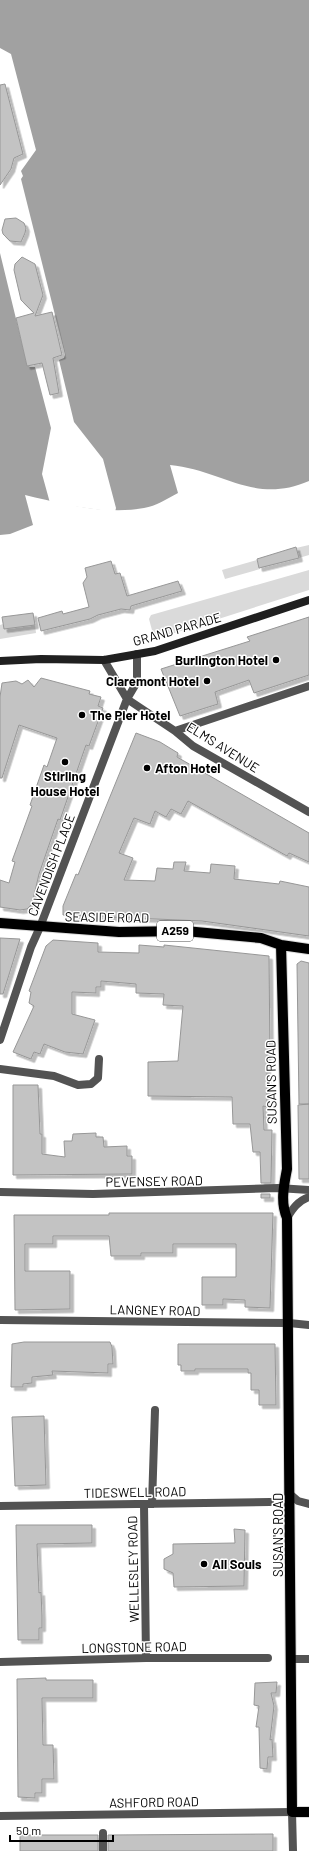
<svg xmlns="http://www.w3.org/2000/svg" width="309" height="1851" viewBox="0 0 309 1851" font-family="Barlow,sans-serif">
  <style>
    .green { fill: #dadada }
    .water { fill: #a1a1a1 }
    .pier { fill: #fff }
    .building { fill: #c3c3c3; stroke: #979797; filter: url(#shadow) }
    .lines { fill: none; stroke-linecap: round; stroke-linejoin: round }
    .primary-casing { stroke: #dbdbdb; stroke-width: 12 }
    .minor { stroke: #535353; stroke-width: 8 }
    .tertiary { stroke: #535353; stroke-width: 8 }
    .secondary { stroke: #202020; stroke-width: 8 }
    .primary { stroke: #000; stroke-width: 10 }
    .poi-dot { fill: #000; stroke: #fff; stroke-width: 1.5 }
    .labels { text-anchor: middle; stroke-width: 3; stroke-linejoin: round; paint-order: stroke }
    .shield { fill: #fff; stroke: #4c4c4c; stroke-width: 1 }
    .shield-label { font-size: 12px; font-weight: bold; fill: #000 }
    .street-label { font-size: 13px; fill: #000; stroke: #fff }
    .poi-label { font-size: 13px; font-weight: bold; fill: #000; stroke: #fff; text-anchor: start }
  </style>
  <defs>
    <filter id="shadow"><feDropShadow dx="3.5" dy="3.5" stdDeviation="0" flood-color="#0004"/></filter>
  </defs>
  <rect width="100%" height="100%" fill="#fff"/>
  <path class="green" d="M309,545V555L299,558L296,548Z
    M257,560L260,569L225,579L222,570Z
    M309,570V590L159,638L153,634L149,619L151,615Z
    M3,624L4,629L35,625L36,633L0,639V625Z"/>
  <path class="water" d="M0,0H309V481C254,505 223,470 170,465L178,493C167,499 156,506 144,508C106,515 63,504 25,495L33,525L10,534L0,535Z"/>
  <path class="pier" d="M0,48L11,54L36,150L21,171L23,176L21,179L65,355L64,358L59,360L74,422L103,459L116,508L115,512L50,503L42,474L51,428L35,367H30L27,364L0,253Z"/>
  <path class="building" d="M5,84L23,154L14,158L11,169L0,185V85Z
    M16,218L24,223L26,228L25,233L21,242L10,241L3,234L2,230L5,219Z
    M22,257L35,264L43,295L35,316L52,312L62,355L53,358L59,393L50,395L42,363L27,366L16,318L34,313L21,300L14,270L15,264Z
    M296,547L299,558L259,568L257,559Z
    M111,561L115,574L120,573L127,596L178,581L182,591L131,606L130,610L121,609L98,615L90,619L41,631L38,618L62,611L63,614L89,607L83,583L87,577L85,568Z
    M33,613L35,625L4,629L2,617Z
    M309,617V675L254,693L249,680L215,692L218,704L180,716L161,669L250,641L247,637Z
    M41,678L90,691L89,694L101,697L98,706L103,708L89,746L86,745L60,820L58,819L39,874L32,904L27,909L20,910L0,907V880L9,883L15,862L12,861L32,806L30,805L44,765L47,767L57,738L19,725L2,778H0V697L2,683L16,681L22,684L28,680L34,687Z
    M136,733L160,742L178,753L177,757L309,833V862L289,853L287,856L188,801L181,814L171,809L166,817L155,811L150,824L134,818L119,853L133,858L124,880L155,881L157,868L173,869L174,862H186L184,871L210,873L211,864L235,866L234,879L279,884L280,881L309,887V936L202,921L63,915V906L76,874L78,875Z
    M0,938L20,939L3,994H0Z
    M53,940L98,943V952L139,953V945L164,947V945L269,956L270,1055H267V1107L263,1106L264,1130H272L271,1183H261L260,1152H253L250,1124H233L232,1097L148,1096V1062L178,1061L183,1006L163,1005L164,994L136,993V984L101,981V987H96V993L72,992V1014L95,1020L83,1054L65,1052L44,1044L40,1054L34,1052L31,1059L13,1052L34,1006L29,1003L31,992L29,991L46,946Z
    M301,961L309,963V1104H299L297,964Z
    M13,1085H38L40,1134H42V1154L65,1157L64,1141H72L73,1134L96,1133V1137H103L104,1147L127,1146V1156H132V1174L13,1175Z
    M309,1104V1179H299L298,1105Z
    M261,1194H270V1198H261Z
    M109,1213H273L270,1308L245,1307V1300L223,1299V1305H202V1277H236V1244H173V1253H141V1256H111L109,1236H53V1244H25V1271H70V1309L15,1310L14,1215H109Z
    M24,1342H110L112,1347L113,1364H108V1373L52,1371L53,1375L32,1377V1383L23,1384V1387H11L12,1344Z
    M178,1344H275L276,1405H259V1390H251V1373H248V1369H195V1371H181V1365H178Z
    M44,1416L46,1485L15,1486L12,1417Z
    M16,1525H92V1543L37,1544L39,1593L41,1592L42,1616V1628H39V1640H18Z
    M234,1529L245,1530L244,1586L174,1587L173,1573L164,1569V1559L173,1554V1544L235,1543Z
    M46,1678V1680H93V1698H42L43,1745H53L54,1779H42V1793H35V1798L18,1797L17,1679Z
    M277,1682L276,1693H271L274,1706L270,1740L272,1739L273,1757H268L267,1769L260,1768L259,1727H256L259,1706L254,1705L255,1683Z
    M273,1834V1851H108V1835Z
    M20,1835H98V1851H20Z"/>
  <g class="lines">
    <defs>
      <path id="primary" d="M0,923L119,932L185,931L261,938L281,945L309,949
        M281,945L287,1169C284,1185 280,1202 287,1218L292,1812H309"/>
    </defs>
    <use href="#primary" class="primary-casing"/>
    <path class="minor" d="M104,660L127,699L137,682V654
      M175,731L309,686
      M40,927L127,699L175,731L193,746L309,812
      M0,1069L54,1076L78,1085L91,1084L98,1078L99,1059
      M289,1323L309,1325
      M291,1495L298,1501L309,1504
      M144,1504L146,1658
      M152,1504L155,1410
      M0,1506L270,1502
      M291,1659H309
      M0,1662L146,1658H268
      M292,1812L293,1851
      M103,1833V1851"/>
    <path class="tertiary" d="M0,1040L31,947L40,927
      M0,1192L93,1194L278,1188L309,1190
      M287,1218C293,1208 298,1201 309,1197
      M0,1320L289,1323
      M0,1816L292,1812"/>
    <path class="secondary" d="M0,661L41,659L104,660L155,651L309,600"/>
    <use href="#primary" class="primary"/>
  </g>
  <g class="poi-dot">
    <circle cx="276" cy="660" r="4"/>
    <circle cx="207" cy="681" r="4"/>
    <circle cx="82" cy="715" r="4"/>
    <circle cx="65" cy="762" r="4"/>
    <circle cx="147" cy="768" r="4"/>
    <circle cx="204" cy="1564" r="4"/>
  </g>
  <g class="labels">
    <rect class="shield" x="157" y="921" width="36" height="20" rx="3"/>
    <g class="shield-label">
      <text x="175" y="935">A259</text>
    </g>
    <g class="street-label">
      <text transform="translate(177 629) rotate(-16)" y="5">GRAND PARADE</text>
      <text transform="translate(223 747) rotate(32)" y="5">ELMS AVENUE</text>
      <text transform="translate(51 865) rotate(-69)" y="5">CAVENDISH PLACE</text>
      <text transform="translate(107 917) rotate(1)" y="5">SEASIDE ROAD</text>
      <text transform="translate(271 1082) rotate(-91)" y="5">SUSAN'S ROAD</text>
      <text transform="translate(154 1181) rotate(-1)" y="5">PEVENSEY ROAD</text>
      <text transform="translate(155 1310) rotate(1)" y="5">LANGNEY ROAD</text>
      <text transform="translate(135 1492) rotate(-1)" y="5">TIDESWELL ROAD</text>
      <text transform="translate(278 1535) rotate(-90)" y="5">SUSAN'S ROAD</text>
      <text transform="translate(133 1569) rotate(-91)" y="5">WELLESLEY ROAD</text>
      <text transform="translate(134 1647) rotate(-1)" y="5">LONGSTONE ROAD</text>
      <text transform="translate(154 1802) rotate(-1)" y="5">ASHFORD ROAD</text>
    </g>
    <g class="poi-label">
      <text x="268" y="665" text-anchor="end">Burlington Hotel</text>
      <text x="199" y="686" text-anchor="end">Claremont Hotel</text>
      <text x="90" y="720">The Pier Hotel</text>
      <text x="155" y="773">Afton Hotel</text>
      <text x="65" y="781" text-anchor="middle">Stirling<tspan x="65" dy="15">House Hotel</tspan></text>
      <text x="212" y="1569">All Souls</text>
    </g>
  </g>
  <path d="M10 1835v6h103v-6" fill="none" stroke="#000000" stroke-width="2"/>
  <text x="16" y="1835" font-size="12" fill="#000000" stroke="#ffffff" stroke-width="3" paint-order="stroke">50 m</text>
</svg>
